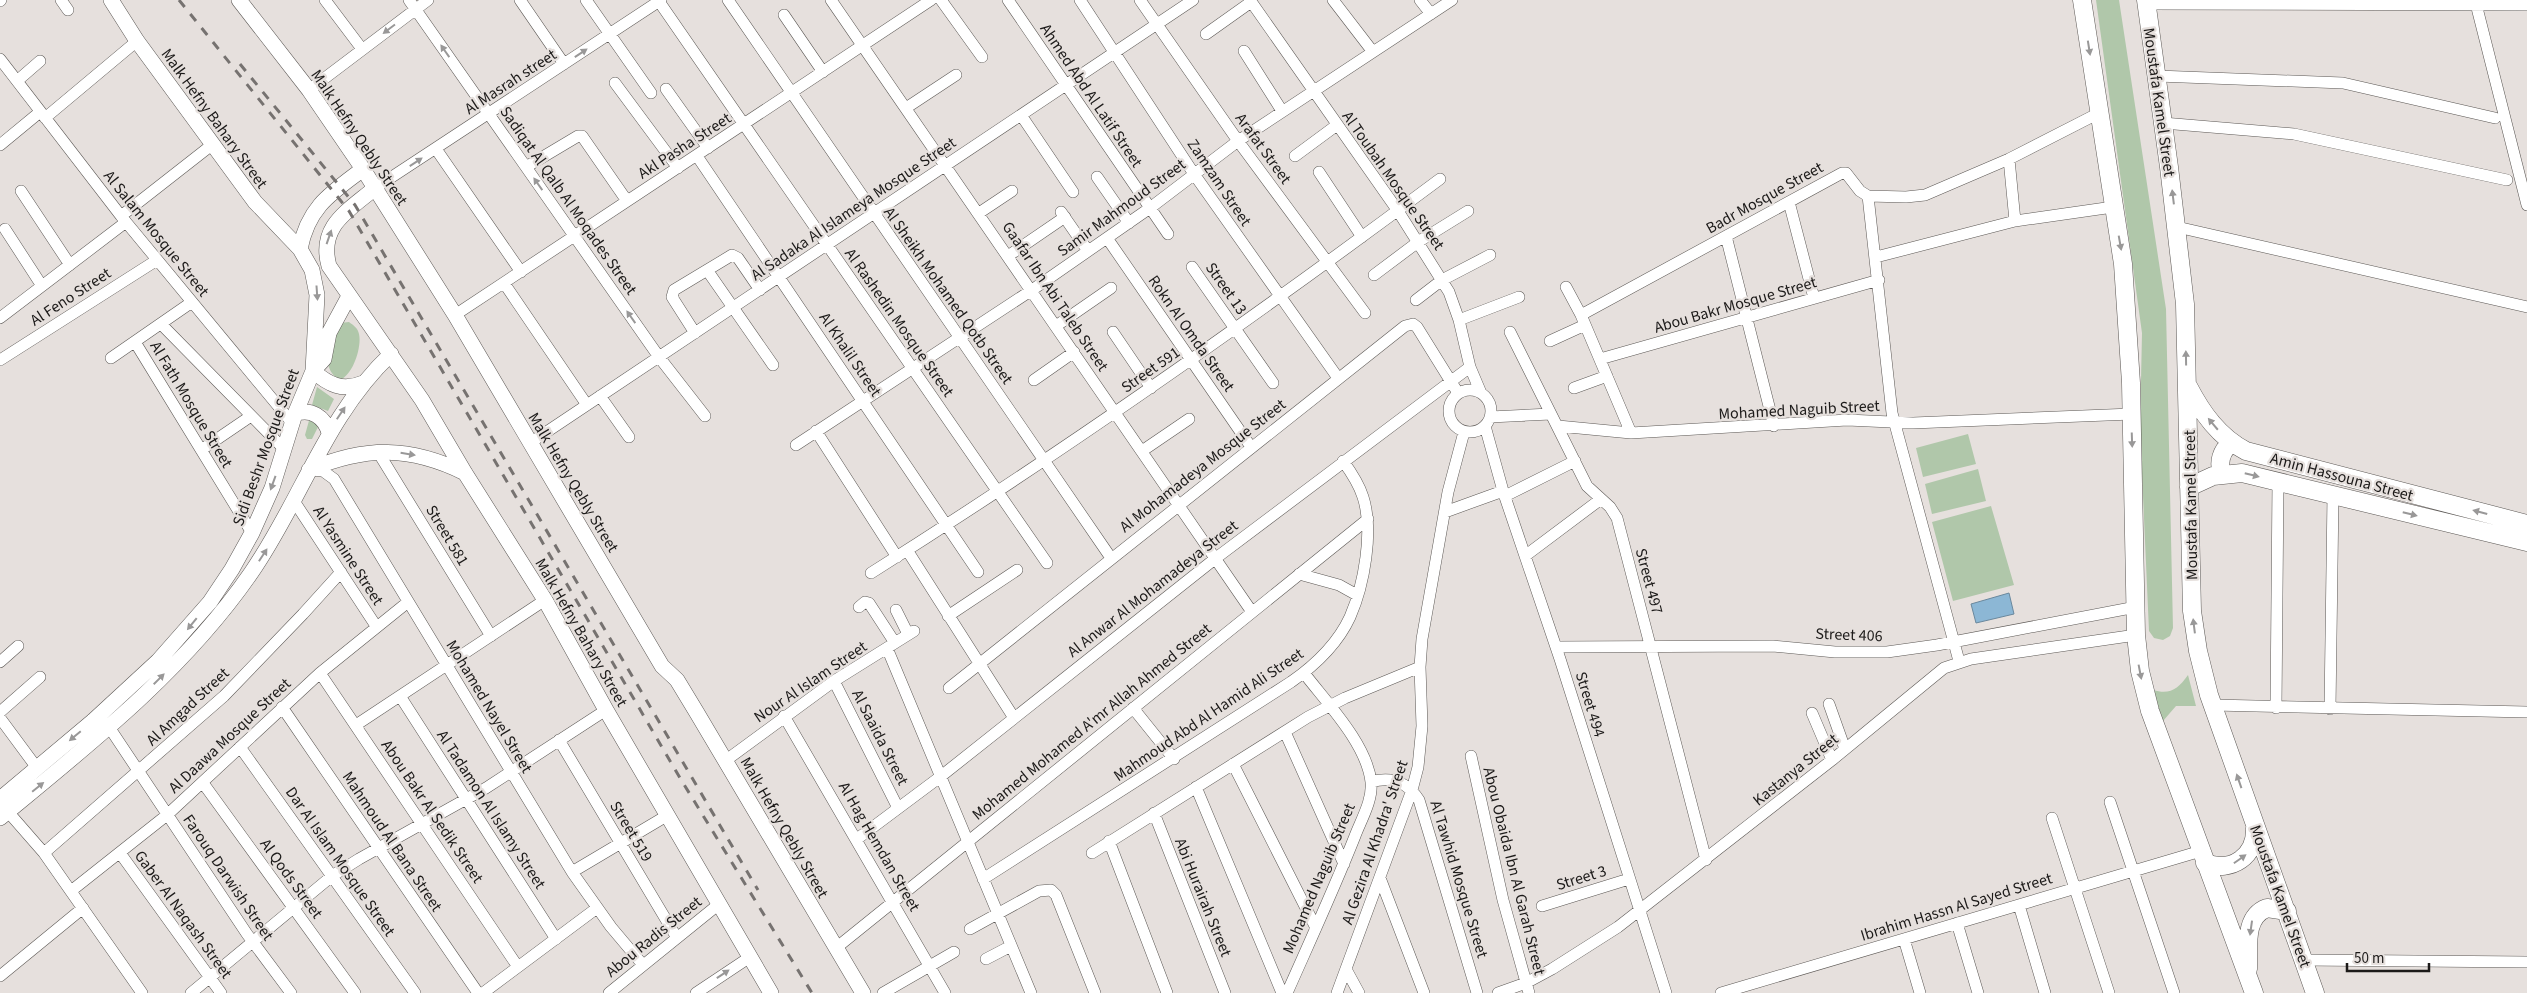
<svg xmlns="http://www.w3.org/2000/svg" width="2527" height="993" viewBox="0 0 2527 993" font-family="'Source Sans 3',sans-serif">
  <style>
    .green { fill: #b0c7aa }
    .water { fill: #8cb7d5; stroke: #6a889d }
    .lines { fill: none; stroke-linecap: round; stroke-linejoin: round }
    .street-casing { stroke: #5c5855; stroke-width: 12 }
    .secondary-casing { stroke: #5c5855; stroke-width: 16 }
    .primary-casing { stroke: #5c5855; stroke-width: 19 }
    .street { stroke: #fff; stroke-width: 11 }
    .secondary { stroke: #fff; stroke-width: 15 }
    .primary { stroke: #fff; stroke-width: 18 }
    .rail { stroke: #767270; stroke-width: 3; stroke-dasharray: 9 9; stroke-linecap: butt }
    .oneway { fill: #999898 }
    .labels { text-anchor: middle; stroke-width: 4.5; stroke-linejoin: round; paint-order: stroke }
    .street-label { font-size: 16px; fill: #1c1a19; stroke: #e6e0dd }
  </style>
  <rect width="100%" height="100%" fill="#e6e0dd"/>
  <path class="green" d="M2096,0H2119L2166,309L2173,628L2170,636L2163,640L2154,638L2149,631L2140,428L2142,333Z
    M349,322C353,325 358,328 359,334C362,347 353,375 340,380C318,369 331,338 340,323Z
    M317,387L334,399L328,411L312,405Z
    M310,417L320,423L312,439H307L305,435Z
    M1968,434L1976,464L1923,477L1916,448Z
    M1978,469L1986,501L1932,514L1925,484Z
    M1991,506L2014,585L1953,601L1932,522Z
    M2188,675L2196,706H2176L2163,721L2153,690C2170,695 2178,689 2188,675Z"/>
  <path class="water" d="M2009,593L2014,614L1976,623L1971,604Z"/>
  <g class="lines">
    <defs>
      <path id="street" d="M61,0L68,10
        M325,0L362,49
        M409,0L659,357L705,416
        M520,0L564,64
        M586,0L651,93
        M658,0L1047,563
        M728,0L1111,558
        M831,0L1252,612
        M941,0L982,57
        M1008,0L1168,234
        M1080,0L1194,174L1338,378
        M1140,0L1238,141L1365,313
        M1250,0L1398,211L1449,292L1459,320L1470,367L1481,393
        M1333,0L1373,52
        M1420,0L1431,14
        M2475,0L2527,205
        M0,1L1,0
        M2147,4L2527,5
        M784,15L823,72
        M1206,34L1251,2
        M1244,51L1282,111
        M0,59L121,216L293,424
        M2157,76L2343,83L2495,118
        M17,81L40,61
        M615,83L678,168
        M666,89L708,148
        M309,90L428,0
        M906,108L956,75
        M1021,115L1073,192
        M45,118L137,41
        M2163,123L2294,134L2507,180
        M0,145L40,112
        M436,149L521,272
        M697,156L978,572
        M1295,156L1337,125
        M2009,159L2015,221
        M526,167L578,136H582L627,201
        M1319,172L1362,237
        M1097,177L1129,223
        M375,188L661,0
        M21,191L70,265
        M1868,196L1892,413L1959,661
        M1789,202L1814,298
        M1061,212L1088,251
        M979,213L1012,191
        M121,216L213,144
        M2177,227L2527,307
        M5,229L42,286
        M1726,236L1774,426
        M1107,238L1251,447
        M1008,256L1065,217
        M1876,257L2015,221L2113,207
        M1192,267L1273,383
        M707,270L773,365
        M1374,275L1418,242L1468,211
        M504,283L587,405
        M1566,287L1581,315L1631,433
        M1416,300L1442,280L1490,255
        M455,315L931,0
        M1581,315L1842,173H1846L1860,191L1868,196L1906,197L1925,195L2009,159L2099,113
        M0,318L126,222
        M1459,320L1519,297
        M161,324L285,450
        M1056,326L1111,288
        M1113,332L1151,388
        M1510,332L1587,486L1610,507L1617,518L1706,860
        M695,333L672,297L674,290L732,255L738,258L760,290
        M1550,341L1585,325
        M135,342L252,533
        M111,358L192,302
        M1600,359L1879,280
        M0,360L157,260
        M1034,380L1074,352
        M1574,388L1607,376
        M1449 411a21 21 0 1 1 42 0a21 21 0 1 1-42 0Z
        M600,396L629,437
        M1490,417L1551,414
        M1485,426L1503,491L1560,659L1666,993
        M1558,426L1631,433L1847,420L1913,423L2132,414
        M816,431L897,557
        M530,443L1193,0
        M796,445L1032,290L1150,208L1238,141L1452,0
        M201,450L251,416
        M1142,451L1189,419
        M378,452L491,636
        M311,470L323,471L334,479L572,872L611,927L643,965
        M1505,496L1575,461
        M294,501L376,626
        M1445,512L1503,491
        M907,550L1014,718
        M1525,556L1601,499
        M871,573C1066,450 1255,317 1440,179
        M1299,574L1339,585L1357,595
        M859,607L865,602L869,603L895,643
        M896,610L908,634
        M948,616L1017,570
        M1556,647L1773,646L1835,652H1887L1937,645L2136,607
        M887,648L1031,993
        M0,662L18,646
        M320,673L518,967
        M834,681L898,808
        M949,688L1405,326L1413,324L1417,327L1458,393
        M400,696L556,939
        M1829,704L1845,749
        M2213,705L2527,712
        M282,707L478,993
        M1133,708L1174,759
        M2276,708L2278,482
        M2330,709L2333,495
        M0,712L40,677
        M1812,713L1832,760
        M784,716L945,993
        M0,718L37,768
        M356,725L545,600
        M109,727L247,934L291,993
        M1285,732L1344,864
        M559,740L677,938
        M240,747L415,993
        M1471,756L1503,900L1529,993
        M725,761L834,681L914,631
        M1233,764L1316,928
        M1371,782C1392,776 1407,782 1419,800L1477,993
        M203,783L355,993
        M1196,787L1282,993
        M2110,802L2174,993
        M3,806L44,853L142,993
        M1154,813L1225,993
        M2052,818L2109,993
        M857,839L940,777L1216,558L1470,367
        M1109,841L1167,993
        M44,853L224,696L303,614L341,572
        M120,853L221,993
        M1092,853L1308,717L1345,698L1420,667
        M572,872L668,815
        M1380,878L1424,993
        M983,879L1291,682C1314,666 1338,643 1350,617C1364,585 1374,531 1363,497C1359,484 1351,472 1343,461
        M71,891L167,815L320,673L408,602
        M2019,905L2045,993
        M1542,906L1629,879
        M1957,923L1978,993
        M970,929L1039,891L1051,890L1056,895L1095,993
        M1904,939L1920,993
        M836,948L1368,519
        M986,959L1011,946
        M2304,960L2527,962
        M1347,971L1359,993
        M0,976L83,908
        M191,993L332,876L359,859L486,788L606,710
        M483,993L597,908
        M609,993L719,904
        M696,993L750,957
        M883,993L954,952
        M1287,993C1310,941 1334,889 1355,836C1361,820 1373,800 1371,782C1367,744 1326,702 1304,673
        M1337,993L1412,790L1418,767L1422,726L1420,667L1422,639L1448,492L1464,432
        M1498,993L1526,983L1552,969L1618,927L1832,760L1944,668L1971,659L2136,635
        M1721,993L2201,851"/>
      <path id="secondary" d="M239,0L309,90L363,169L455,315L662,666L677,680L697,713L863,993
        M375,188C348,211 318,226 329,266L422,400L465,473L545,600L606,710L771,993
        M300,249C308,207 331,193 363,169
        M349,296L329,333L324,359L313,371C328,384 342,392 363,383
        M295,414C311,408 325,417 329,433
        M309,470C366,446 410,446 465,473
        M0,799L93,721L158,661L210,602L232,569L252,533L272,488L295,414L313,371L317,295L312,270L300,249L255,202L137,41L111,0
        M0,818C90,744 184,670 251,573C301,501 326,415 391,354"/>
      <path id="primary" d="M2082,0L2123,264L2131,383L2136,635L2140,671L2150,711L2254,993
        M2146,0L2169,167L2185,304L2192,611L2198,651L2209,695L2315,993
        M2188,386C2202,413 2219,437 2246,451L2527,524
        M2222,474C2218,462 2221,451 2231,443
        M2189,487L2213,476L2242,473L2527,542
        M2205,863C2232,873 2256,856 2255,828
        M2248,969C2249,948 2243,917 2267,908L2287,911"/>
    </defs>
    <use href="#street" class="street-casing"/>
    <use href="#secondary" class="secondary-casing"/>
    <use href="#primary" class="primary-casing"/>
    <use href="#street" class="street"/>
    <use href="#secondary" class="secondary"/>
    <use href="#primary" class="primary"/>
    <path class="rail" d="M179,0L349,211L680,778L812,993
      M240,64L355,205L758,890"/>
  </g>
  <defs><path id="oneway-solid" d="M-6-.8H1V-3.2L6.5 0L1 3.2V.8H-6Z" transform="scale(1.25)"/></defs>
  <g class="oneway">
    <use href="#oneway-solid" transform="translate(389 29) rotate(143)"/>
    <use href="#oneway-solid" transform="translate(2089 48) rotate(81)"/>
    <use href="#oneway-solid" transform="translate(445 51) rotate(-125)"/>
    <use href="#oneway-solid" transform="translate(581 53) rotate(-34)"/>
    <use href="#oneway-solid" transform="translate(416 162) rotate(-33)"/>
    <use href="#oneway-solid" transform="translate(538 184) rotate(-125)"/>
    <use href="#oneway-solid" transform="translate(2173 197) rotate(-97)"/>
    <use href="#oneway-solid" transform="translate(329 237) rotate(-71)"/>
    <use href="#oneway-solid" transform="translate(2120 243) rotate(80)"/>
    <use href="#oneway-solid" transform="translate(317 293) rotate(86)"/>
    <use href="#oneway-solid" transform="translate(631 317) rotate(-125)"/>
    <use href="#oneway-solid" transform="translate(2186 358) rotate(-91)"/>
    <use href="#oneway-solid" transform="translate(341 413) rotate(-56)"/>
    <use href="#oneway-solid" transform="translate(2213 424) rotate(-130)"/>
    <use href="#oneway-solid" transform="translate(2132 440) rotate(88)"/>
    <use href="#oneway-solid" transform="translate(408 454) rotate(9)"/>
    <use href="#oneway-solid" transform="translate(2252 475) rotate(14)"/>
    <use href="#oneway-solid" transform="translate(273 483) rotate(110)"/>
    <use href="#oneway-solid" transform="translate(2480 512) rotate(-165)"/>
    <use href="#oneway-solid" transform="translate(2410 514) rotate(14)"/>
    <use href="#oneway-solid" transform="translate(263 555) rotate(-57)"/>
    <use href="#oneway-solid" transform="translate(192 624) rotate(129)"/>
    <use href="#oneway-solid" transform="translate(2194 626) rotate(-97)"/>
    <use href="#oneway-solid" transform="translate(2140 672) rotate(79)"/>
    <use href="#oneway-solid" transform="translate(159 679) rotate(-45)"/>
    <use href="#oneway-solid" transform="translate(75 736) rotate(140)"/>
    <use href="#oneway-solid" transform="translate(2239 781) rotate(-109)"/>
    <use href="#oneway-solid" transform="translate(38 787) rotate(-39)"/>
    <use href="#oneway-solid" transform="translate(2240 859) rotate(-35)"/>
    <use href="#oneway-solid" transform="translate(2251 928) rotate(98)"/>
    <use href="#oneway-solid" transform="translate(723 974) rotate(-34)"/>
  </g>
  <g class="labels">
    <g class="street-label">
      <text transform="translate(510 81) rotate(-33)" y="6">Al Masrah street</text>
      <text transform="translate(1092 95) rotate(56)" y="6">Ahmed Abd Al Latif Street</text>
      <text transform="translate(2160 102) rotate(82)" y="6">Moustafa Kamel Street</text>
      <text transform="translate(215 118) rotate(54)" y="6">Malk Hefny Bahary Street</text>
      <text transform="translate(360 137) rotate(56)" y="6">Malk Hefny Qebly Street</text>
      <text transform="translate(684 145) rotate(-33)" y="6">Akl Pasha Street</text>
      <text transform="translate(1264 148) rotate(54)" y="6">Arafat Street</text>
      <text transform="translate(1394 180) rotate(55)" y="6">Al Toubah Mosque Street</text>
      <text transform="translate(1220 182) rotate(56)" y="6">Zamzam Street</text>
      <text transform="translate(1764 197) rotate(-29)" y="6">Badr Mosque Street</text>
      <text transform="translate(569 200) rotate(55)" y="6">Sadiqat Al Qalb Al Moqades Street</text>
      <text transform="translate(1121 207) rotate(-36)" y="6">Samir Mahmoud Street</text>
      <text transform="translate(853 208) rotate(-34)" y="6">Al Sadaka Al Islameya Mosque Street</text>
      <text transform="translate(157 233) rotate(51)" y="6">Al Salam Mosque Street</text>
      <text transform="translate(1227 288) rotate(55)" y="6">Street 13</text>
      <text transform="translate(949 295) rotate(55)" y="6">Al Sheikh Mohamed Qotb Street</text>
      <text transform="translate(70 296) rotate(-33)" y="6">Al Feno Street</text>
      <text transform="translate(1056 296) rotate(56)" y="6">Gaafar Ibn Abi Taleb Street</text>
      <text transform="translate(1735 304) rotate(-16)" y="6">Abou Bakr Mosque Street</text>
      <text transform="translate(900 322) rotate(55)" y="6">Al Rashedin Mosque Street</text>
      <text transform="translate(1192 333) rotate(55)" y="6">Rokn Al Omda Street</text>
      <text transform="translate(851 354) rotate(56)" y="6">Al Khalil Street</text>
      <text transform="translate(1150 369) rotate(-35)" y="6">Street 591</text>
      <text transform="translate(192 404) rotate(59)" y="6">Al Fath Mosque Street</text>
      <text transform="translate(1799 409) rotate(-3)" y="6">Mohamed Naguib Street</text>
      <text transform="translate(265 447) rotate(-70)" y="6">Sidi Beshr Mosque Street</text>
      <text transform="translate(1202 465) rotate(-38)" y="6">Al Mohamadeya Mosque Street</text>
      <text transform="translate(2342 476) rotate(15)" y="6">Amin Hassouna Street</text>
      <text transform="translate(574 482) rotate(59)" y="6">Malk Hefny Qebly Street</text>
      <text transform="translate(2190 505) rotate(-91)" y="6">Moustafa Kamel Street</text>
      <text transform="translate(448 535) rotate(59)" y="6">Street 581</text>
      <text transform="translate(349 555) rotate(57)" y="6">Al Yasmine Street</text>
      <text transform="translate(1650 581) rotate(75)" y="6">Street 497</text>
      <text transform="translate(1152 588) rotate(-38)" y="6">Al Anwar Al Mohamadeya Street</text>
      <text transform="translate(582 632) rotate(60)" y="6">Malk Hefny Bahary Street</text>
      <text transform="translate(1849 634) rotate(2)" y="6">Street 406</text>
      <text transform="translate(810 681) rotate(-34)" y="6">Nour Al Islam Street</text>
      <text transform="translate(1591 704) rotate(73)" y="6">Street 494</text>
      <text transform="translate(187 706) rotate(-43)" y="6">Al Amgad Street</text>
      <text transform="translate(490 706) rotate(59)" y="6">Mohamed Nayel Street</text>
      <text transform="translate(1208 714) rotate(-34)" y="6">Mahmoud Abd Al Hamid Ali Street</text>
      <text transform="translate(1091 721) rotate(-39)" y="6">Mohamed Mohamed A'mr Allah Ahmed Street</text>
      <text transform="translate(229 735) rotate(-43)" y="6">Al Daawa Mosque Street</text>
      <text transform="translate(881 737) rotate(63)" y="6">Al Saaida Street</text>
      <text transform="translate(1795 769) rotate(-39)" y="6">Kastanya Street</text>
      <text transform="translate(492 809) rotate(57)" y="6">Al Tadamon Al Islamy Street</text>
      <text transform="translate(433 811) rotate(56)" y="6">Abou Bakr Al Sedik Street</text>
      <text transform="translate(785 827) rotate(60)" y="6">Malk Hefny Qebly Street</text>
      <text transform="translate(632 831) rotate(59)" y="6">Street 519</text>
      <text transform="translate(393 841) rotate(56)" y="6">Mahmoud Al Bana Street</text>
      <text transform="translate(1374 842) rotate(-71)" y="6">Al Gezira Al Khadra' Street</text>
      <text transform="translate(880 846) rotate(60)" y="6">Al Hag Hemdan Street</text>
      <text transform="translate(341 861) rotate(55)" y="6">Dar Al Islam Mosque Street</text>
      <text transform="translate(1515 871) rotate(76)" y="6">Abou Obaida Ibn Al Garah Street</text>
      <text transform="translate(229 877) rotate(56)" y="6">Farouq Darwish Street</text>
      <text transform="translate(1581 877) rotate(-17)" y="6">Street 3</text>
      <text transform="translate(292 878) rotate(54)" y="6">Al Qods Street</text>
      <text transform="translate(1318 878) rotate(-67)" y="6">Mohamed Naguib Street</text>
      <text transform="translate(1460 879) rotate(73)" y="6">Al Tawhid Mosque Street</text>
      <text transform="translate(2281 896) rotate(70)" y="6">Moustafa Kamel Street</text>
      <text transform="translate(1204 897) rotate(68)" y="6">Abi Hurairah Street</text>
      <text transform="translate(1956 906) rotate(-17)" y="6">Ibrahim Hassn Al Sayed Street</text>
      <text transform="translate(184 914) rotate(54)" y="6">Gaber Al Naqash Street</text>
      <text transform="translate(653 936) rotate(-39)" y="6">Abou Radis Street</text>
    </g>
  </g>
  <path d="M2347 963v8h82v-8" fill="none" stroke="#1c1a19" stroke-width="2.5"/>
  <text x="2354" y="963" font-size="15" fill="#1c1a19" stroke="#e6e0dd" stroke-width="4" paint-order="stroke">50 m</text>
</svg>
